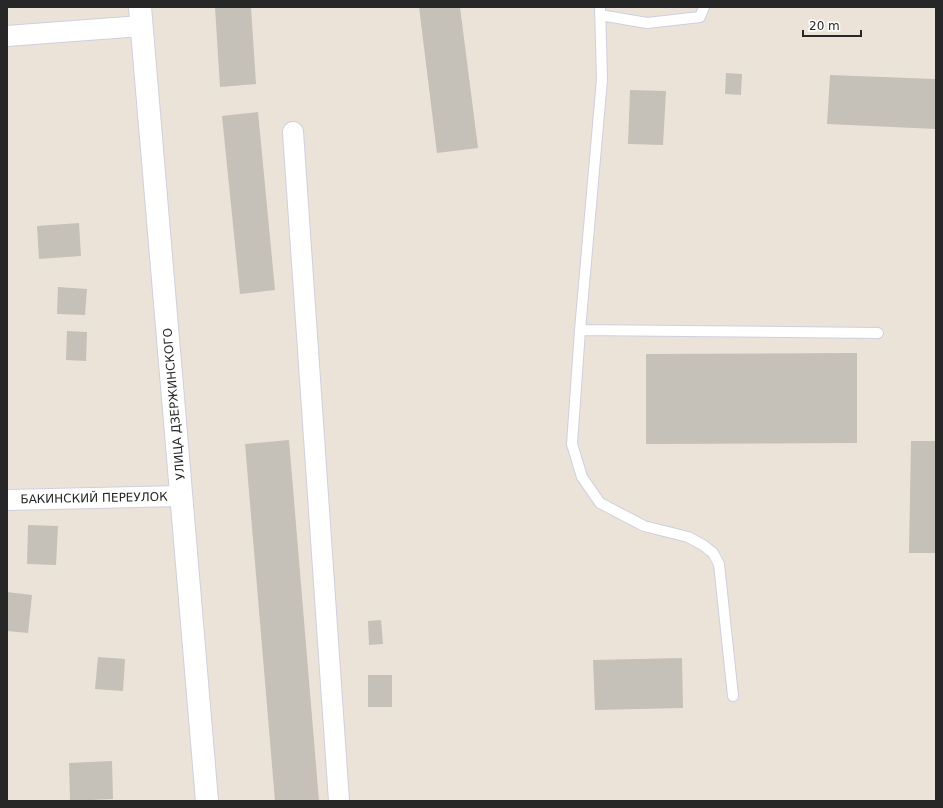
<svg xmlns="http://www.w3.org/2000/svg" width="943" height="808" viewBox="0 0 943 808" font-family="'DejaVu Sans',sans-serif">
  <style>
    .building { fill: #c5c0b8 }
    .lines { fill: none; stroke-linecap: round; stroke-linejoin: round }
    .lane-casing { stroke: #cdd0e1; stroke-width: 12 }
    .street-casing { stroke: #cdd0e1; stroke-width: 22 }
    .secondary-casing { stroke: #cdd0e1; stroke-width: 24 }
    .lane { stroke: #fff; stroke-width: 10 }
    .street { stroke: #fff; stroke-width: 20 }
    .secondary { stroke: #fff; stroke-width: 22 }
    .labels { text-anchor: middle; stroke-width: 3; stroke-linejoin: round; paint-order: stroke }
    .street-label { font-size: 12px; fill: #272727; stroke: #fff }
  </style>
  <rect width="100%" height="100%" fill="#ebe3d7"/>
  <path class="building" d="M215,7H251L256,84L220,87Z
    M419,7H460L478,148L437,153Z
    M726,73L742,74L741,95L725,94Z
    M830,75L936,79V129L827,124Z
    M630,90L666,91L663,145L628,144Z
    M258,112L275,290L240,294L222,116Z
    M79,223L81,256L39,259L37,226Z
    M58,287L87,289L85,315L57,314Z
    M67,331L87,332L86,361L66,360Z
    M857,353V443L646,444V354Z
    M289,440L319,801H275L245,444Z
    M911,441H936V553H909Z
    M28,525L58,526L56,565L27,564Z
    M7,592L32,595L28,633L7,631Z
    M381,620L383,644L369,645L368,621Z
    M98,657L125,659L123,691L95,689Z
    M682,658L683,708L595,710L593,660Z
    M368,675H392V707H368Z
    M112,761L113,799L70,801L69,763Z"/>
  <g class="lines">
    <defs>
      <path id="lane" d="M600,7L602,79L580,330L878,333
        M600,15L647,23L700,17L704,7
        M580,330L572,444L582,477L600,503L644,526L688,537L703,545L713,553L719,564L733,696"/>
      <path id="street" d="M7,36L141,26
        M293,132L339,801
        M7,500L181,496"/>
      <path id="secondary" d="M140,7L207,801"/>
    </defs>
    <use href="#lane" class="lane-casing"/>
    <use href="#street" class="street-casing"/>
    <use href="#secondary" class="secondary-casing"/>
    <use href="#lane" class="lane"/>
    <use href="#street" class="street"/>
    <use href="#secondary" class="secondary"/>
  </g>
  <g class="labels">
    <g class="street-label">
      <text transform="translate(174 404) rotate(-95)" y="4">УЛИЦА ДЗЕРЖИНСКОГО</text>
      <text transform="translate(94 498) rotate(-1)" y="4">БАКИНСКИЙ ПЕРЕУЛОК</text>
    </g>
  </g>
  <rect width="943" height="808" fill="none" stroke="#272727" stroke-width="16"/>
  <path d="M803 30v6h58v-6" fill="none" stroke="#272727" stroke-width="2"/>
  <text x="809" y="30" font-size="12" fill="#272727" stroke="#ffffff" stroke-width="3" paint-order="stroke">20 m</text>
</svg>
